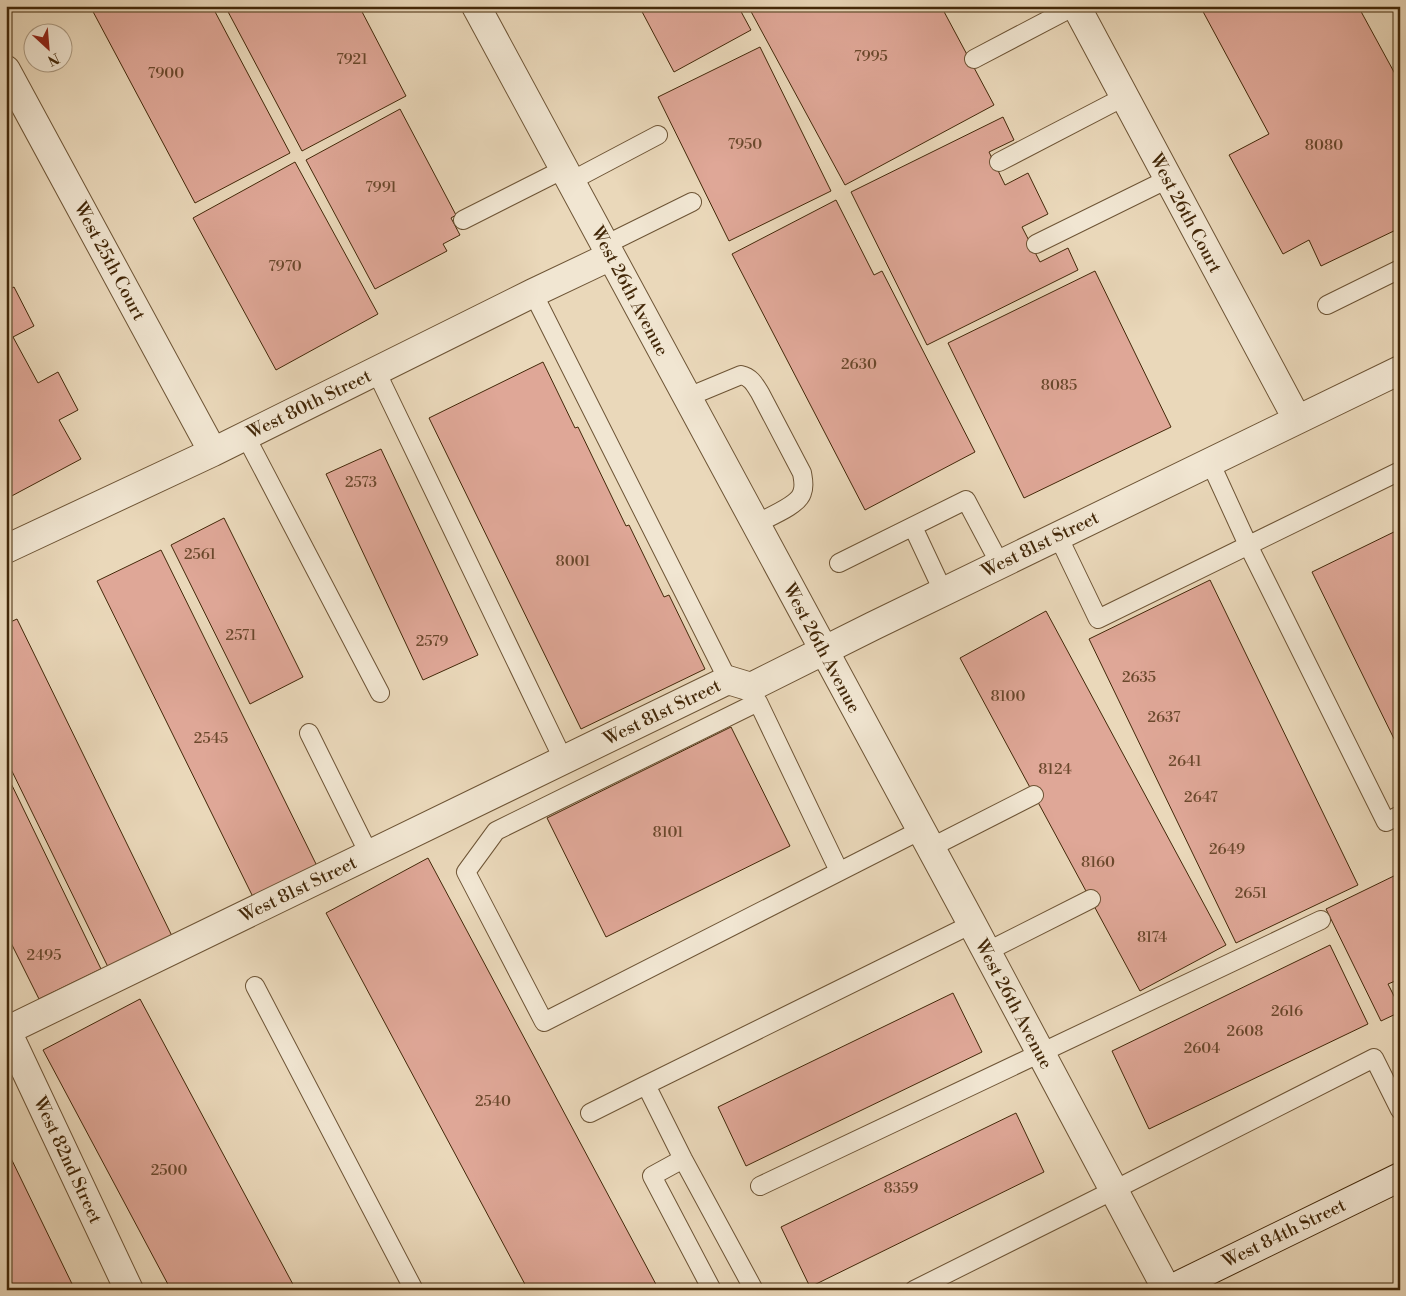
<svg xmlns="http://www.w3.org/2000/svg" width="1406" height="1296" viewBox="0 0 1406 1296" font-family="'Libre Bodoni',serif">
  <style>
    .building { fill: #dfa797; stroke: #432809 }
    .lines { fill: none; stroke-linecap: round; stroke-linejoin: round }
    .lane-casing { stroke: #6d5435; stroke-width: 20 }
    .street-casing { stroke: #6d5435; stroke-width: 30 }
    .secondary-casing { stroke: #432809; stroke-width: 30 }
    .lane { stroke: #f1e6d2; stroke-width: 18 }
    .street { stroke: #f1e6d2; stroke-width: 28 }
    .secondary { stroke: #f1e6d2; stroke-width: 28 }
    .labels { text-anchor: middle; stroke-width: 4; stroke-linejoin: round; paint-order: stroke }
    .number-label { font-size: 15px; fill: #6a482c }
    .street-label { font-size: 18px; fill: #432809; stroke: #f1e6d2 }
  </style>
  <rect width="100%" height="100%" fill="#ead8ba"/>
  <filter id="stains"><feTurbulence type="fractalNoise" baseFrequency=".004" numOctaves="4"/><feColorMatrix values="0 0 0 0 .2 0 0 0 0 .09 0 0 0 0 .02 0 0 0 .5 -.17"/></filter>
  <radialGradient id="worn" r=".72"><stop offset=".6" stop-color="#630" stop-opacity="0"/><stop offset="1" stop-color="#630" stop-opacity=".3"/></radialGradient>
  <path class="building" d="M90,6H212L290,153L195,203Z
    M225,6H359L406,96L302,151Z
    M639,6H738L751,30L674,72Z
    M748,6H941L994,105L845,185Z
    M1200,6H1358L1400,83V228L1321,266L1309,240L1283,254L1229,155L1269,134Z
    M760,47L831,191L729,241L658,97Z
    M400,109L456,215L451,218L460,235L443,244L447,251L375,289L306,160Z
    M1003,117L1014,140L989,152L1005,185L1028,173L1048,214L1022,227L1040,262L1068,248L1078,270L927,345L851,192Z
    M295,162L378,314L276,370L193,218Z
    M836,200L874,275L882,271L975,452L865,510L732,254Z
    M1095,271L1171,427L1024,498L948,343Z
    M14,287L34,326L13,337L38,383L58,372L78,410L59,420L81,459L6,499V291Z
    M543,362L575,428L578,427L626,526L629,525L664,597L669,595L705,669L581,729L429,418Z
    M381,449L478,655L423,680L326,474Z
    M224,518L303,677L250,704L171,545Z
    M1400,529V751L1312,572Z
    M161,550L317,866L253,897L97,581Z
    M1210,580L1358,885L1236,943L1089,639Z
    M1046,611L1226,945L1140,991L960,658Z
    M17,619L172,936L108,967L6,759V624Z
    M731,727L790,846L606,937L547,818Z
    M6,773L101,969L39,999L6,933Z
    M428,858L659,1290H528L326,913Z
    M1400,873V979L1388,984L1400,1008V1012L1381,1021L1326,909Z
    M1330,945L1368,1024L1149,1129L1112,1051Z
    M953,993L982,1052L746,1166L718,1107Z
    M140,999L296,1290H171L43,1050Z
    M1016,1113L1044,1172L810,1287L781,1227Z
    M6,1148L75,1290H6Z"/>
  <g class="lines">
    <defs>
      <path id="lane" d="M974,59L1075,6
        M999,162L1124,97
        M571,181L658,135
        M463,220L564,169
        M1036,244L1168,179
        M605,245L692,202
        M533,293L728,680
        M1327,305L1400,269
        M376,371L563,759
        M688,397L741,375C751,377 755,385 760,393L802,473C803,479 805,486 802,493C798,506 768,517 756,524
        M245,435L380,693
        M1210,462L1248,545L1386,822L1400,815
        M913,527L943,591
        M1058,536L1098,619L1400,471
        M839,563L966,500L1000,564
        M309,733L369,854
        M930,848L1034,795
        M839,871L758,702L496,831L466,872L544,1022L921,830
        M986,952L1091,899
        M255,986L414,1290
        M590,1113L646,1085
        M683,1159L652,1176L712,1290
        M760,1186L1321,920
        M754,1290L683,1159L646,1085L972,924
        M914,1290L1114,1190L1374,1058L1400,1110"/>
      <path id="street" d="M476,6L972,924L1167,1290
        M1076,6L1297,419
        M6,70L213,452
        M6,549L213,452L533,293L611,256
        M6,1029L129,1290
        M6,1031L728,680L751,687L873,626L1400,370"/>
      <path id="secondary" d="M1169,1290L1400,1177"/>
    </defs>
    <use href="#lane" class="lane-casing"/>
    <use href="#street" class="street-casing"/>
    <use href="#secondary" class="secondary-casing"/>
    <use href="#lane" class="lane"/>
    <use href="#street" class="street"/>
    <use href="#secondary" class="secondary"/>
  </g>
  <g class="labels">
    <g class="number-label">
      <text x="871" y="61">7995</text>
      <text x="352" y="64">7921</text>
      <text x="166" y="78">7900</text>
      <text x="745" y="149">7950</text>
      <text x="1324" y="150">8080</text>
      <text x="381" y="192">7991</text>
      <text x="285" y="271">7970</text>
      <text x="859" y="369">2630</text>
      <text x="1059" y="390">8085</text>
      <text x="361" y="487">2573</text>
      <text x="200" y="559">2561</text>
      <text x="573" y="566">8001</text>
      <text x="241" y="640">2571</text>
      <text x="432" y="646">2579</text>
      <text x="1139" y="682">2635</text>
      <text x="1008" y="701">8100</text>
      <text x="1164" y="722">2637</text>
      <text x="211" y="743">2545</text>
      <text x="1185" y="766">2641</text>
      <text x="1055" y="774">8124</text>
      <text x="1201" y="802">2647</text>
      <text x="668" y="837">8101</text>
      <text x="1227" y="854">2649</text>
      <text x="1098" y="867">8160</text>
      <text x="1251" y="898">2651</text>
      <text x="1152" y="942">8174</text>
      <text x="44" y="960">2495</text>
      <text x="1287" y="1016">2616</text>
      <text x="1245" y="1036">2608</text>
      <text x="1202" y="1053">2604</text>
      <text x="493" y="1106">2540</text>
      <text x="169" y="1175">2500</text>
      <text x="901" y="1193">8359</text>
    </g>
    <g class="street-label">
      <text transform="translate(1186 213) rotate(62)" y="6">West 26th Court</text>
      <text transform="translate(110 261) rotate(62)" y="6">West 25th Court</text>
      <text transform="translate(630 291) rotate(62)" y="6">West 26th Avenue</text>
      <text transform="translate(309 404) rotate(-26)" y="6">West 80th Street</text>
      <text transform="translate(1040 544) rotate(-26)" y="6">West 81st Street</text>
      <text transform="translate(822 648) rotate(62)" y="6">West 26th Avenue</text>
      <text transform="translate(662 712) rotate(-26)" y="6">West 81st Street</text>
      <text transform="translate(298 889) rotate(-26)" y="6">West 81st Street</text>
      <text transform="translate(1014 1004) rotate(62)" y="6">West 26th Avenue</text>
      <text transform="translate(68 1160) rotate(65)" y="6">West 82nd Street</text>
      <text transform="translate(1284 1233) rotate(-26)" y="6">West 84th Street</text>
    </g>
  </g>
  <rect width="1406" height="1296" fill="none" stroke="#ead8ba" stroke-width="25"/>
  <rect x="8" y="8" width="1391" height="1281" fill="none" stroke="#432809" stroke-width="2.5"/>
  <rect x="12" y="12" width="1381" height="1271" fill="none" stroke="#432809"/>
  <g transform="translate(48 48) rotate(154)"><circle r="24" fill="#f1e6d2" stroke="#ab9a82"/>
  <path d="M0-4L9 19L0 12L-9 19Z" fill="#8f2418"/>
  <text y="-8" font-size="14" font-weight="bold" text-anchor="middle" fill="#432809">N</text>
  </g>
  <rect width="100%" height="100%" filter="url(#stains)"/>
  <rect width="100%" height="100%" fill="url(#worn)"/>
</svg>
